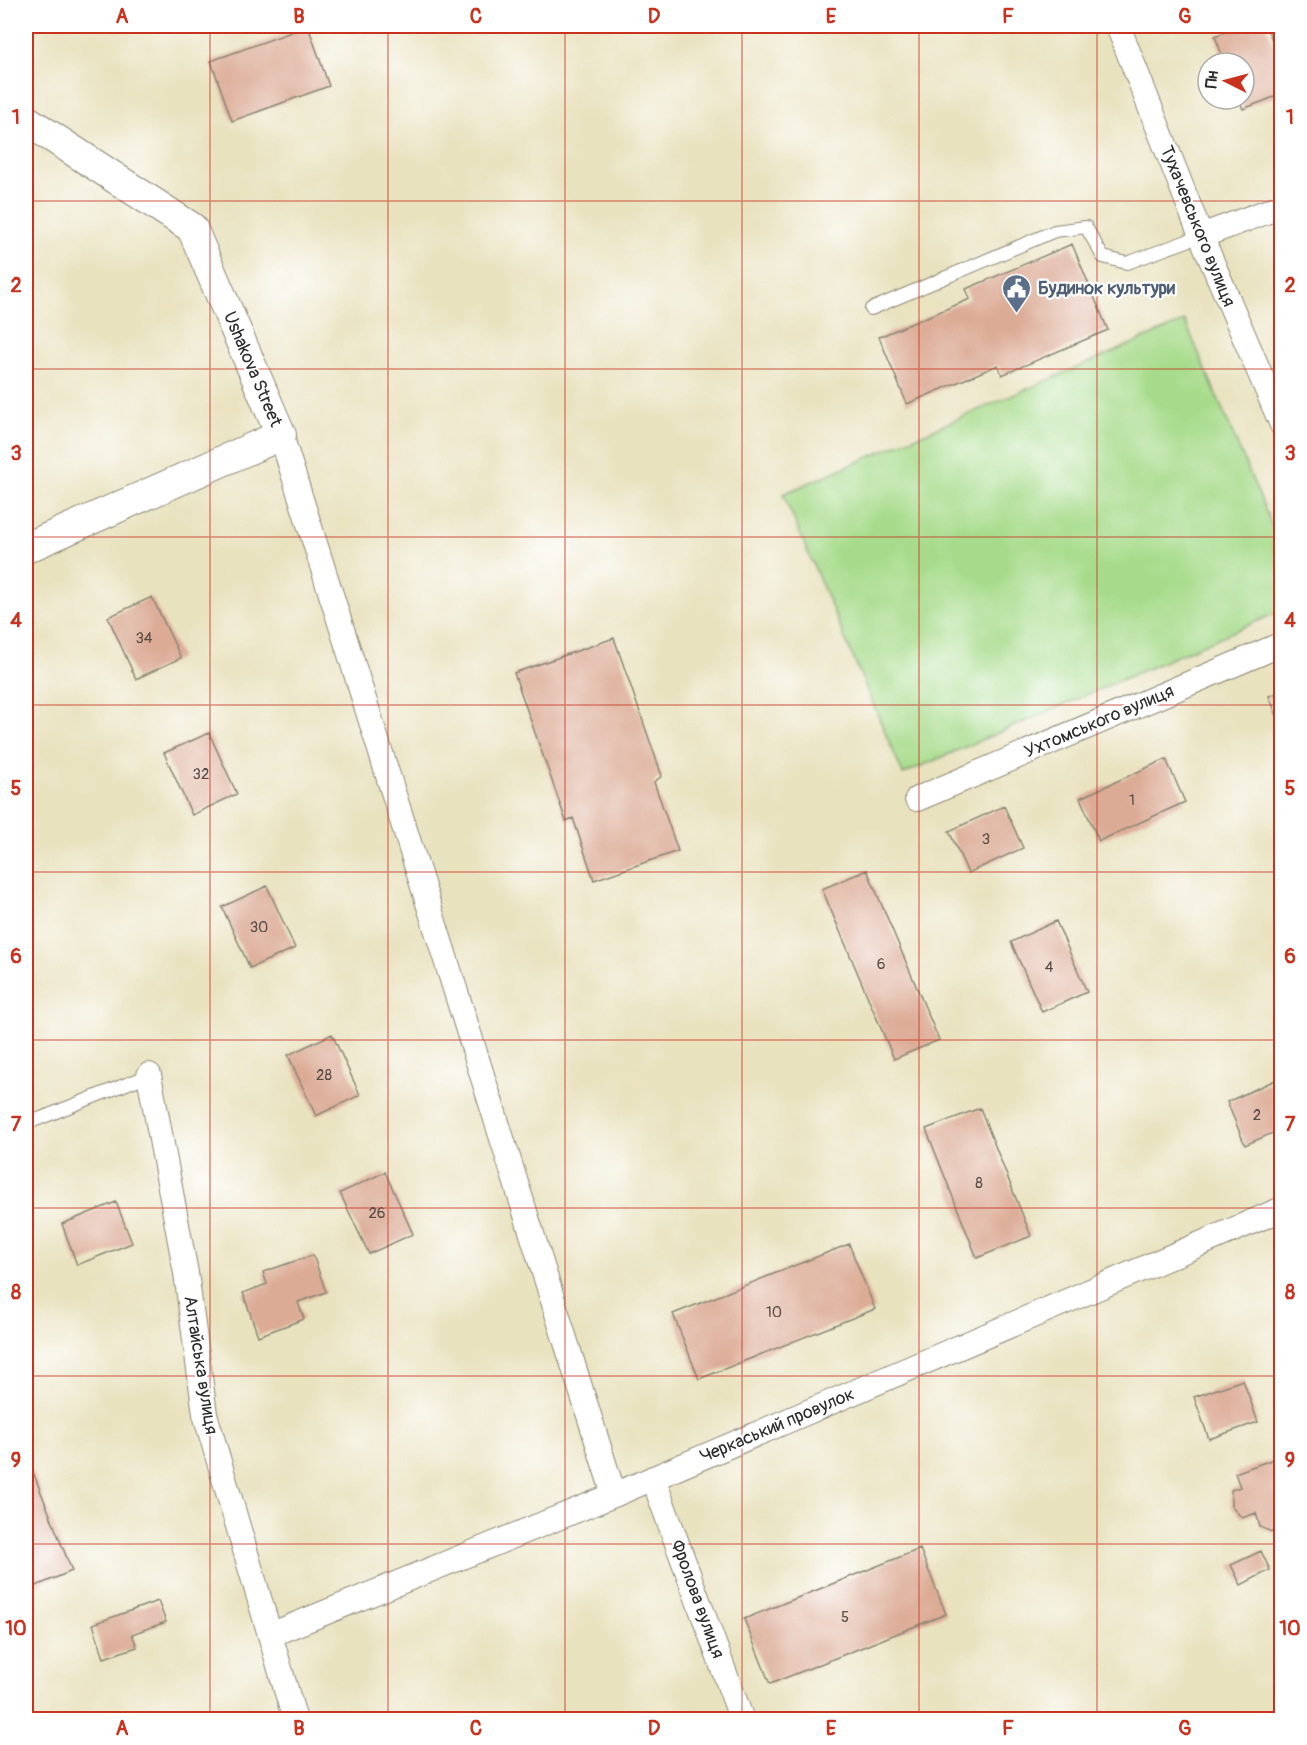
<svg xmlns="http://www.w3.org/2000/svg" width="1307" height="1745" viewBox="0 0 1307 1745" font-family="Pangolin,sans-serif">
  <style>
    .green { fill: #a7db8b; stroke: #69835b; stroke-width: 1.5 }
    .building { fill: #dcab95 }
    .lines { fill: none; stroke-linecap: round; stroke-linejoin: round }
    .service-casing { stroke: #8a8675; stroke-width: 14 }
    .minor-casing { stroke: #8a8675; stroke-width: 26 }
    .tertiary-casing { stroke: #8a8675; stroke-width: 32 }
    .service { stroke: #fff; stroke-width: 12 }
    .minor { stroke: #fff; stroke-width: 24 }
    .tertiary { stroke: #fff; stroke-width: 30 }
    .grid { fill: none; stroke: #c8321e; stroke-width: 1.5; stroke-opacity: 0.55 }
    .labels { text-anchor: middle; stroke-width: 4.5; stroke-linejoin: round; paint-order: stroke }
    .number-label { font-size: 15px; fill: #574b46 }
    .street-label { font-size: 18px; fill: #2b2b2b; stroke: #fff }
    .service-label { font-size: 18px; font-weight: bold; fill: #4e5e75; stroke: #fff; text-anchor: start }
    .neatline { fill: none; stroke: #c8321e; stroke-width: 2 }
    .grid-label { font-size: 20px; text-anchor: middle; font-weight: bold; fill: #c8321e }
  </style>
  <rect width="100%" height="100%" fill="#fff"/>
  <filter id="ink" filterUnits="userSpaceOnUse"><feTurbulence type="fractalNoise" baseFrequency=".0167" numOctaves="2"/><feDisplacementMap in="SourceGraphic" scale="12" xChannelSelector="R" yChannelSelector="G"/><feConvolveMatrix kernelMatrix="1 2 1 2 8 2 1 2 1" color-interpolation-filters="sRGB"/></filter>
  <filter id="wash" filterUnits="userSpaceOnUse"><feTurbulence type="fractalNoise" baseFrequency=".008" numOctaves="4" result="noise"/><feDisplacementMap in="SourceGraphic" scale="24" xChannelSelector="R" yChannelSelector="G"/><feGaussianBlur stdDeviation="1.35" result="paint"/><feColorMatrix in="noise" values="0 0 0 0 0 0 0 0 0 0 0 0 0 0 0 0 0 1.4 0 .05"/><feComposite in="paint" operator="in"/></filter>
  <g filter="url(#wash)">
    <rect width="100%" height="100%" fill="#e9e2bf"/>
    <path class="green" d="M1185,321L1281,547V611L903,774L783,494Z"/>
    <g id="blocks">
      <path class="building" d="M308,26L329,86L232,121L211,61Z
        M1241,26H1266L1282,63V94L1243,109L1239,99H1244V63H1225L1215,36Z
        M1072,244L1108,330L1002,375L998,365L907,404L879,337L970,299L966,289Z
        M152,597L181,658L136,679L108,617Z
        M614,638L662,776L654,782L678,851L594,880L573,818L566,821L514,673Z
        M1282,691V726H1281L1269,696Z
        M209,733L237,794L192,815L164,753Z
        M1166,759L1185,802L1099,841L1080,798Z
        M1004,806L1023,848L968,873L949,831Z
        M867,870L939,1040L894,1059L822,889Z
        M267,886L295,948L250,968L222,907Z
        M1056,921L1087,992L1042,1012L1011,942Z
        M332,1034L360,1095L316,1116L288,1055Z
        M1282,1077V1129L1245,1145L1227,1102Z
        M980,1108L1031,1236L977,1258L926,1129Z
        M385,1172L413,1234L369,1254L340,1193Z
        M116,1202L132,1243L77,1265L62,1224Z
        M849,1244L875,1309L699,1379L673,1314Z
        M313,1255L326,1292L298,1302L304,1319L258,1336L243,1293L267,1284L263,1272Z
        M1282,1377V1394H1281L1276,1380Z
        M1243,1380L1258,1422L1209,1439L1194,1397Z
        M1282,1456V1530L1274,1533L1260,1527L1256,1513L1242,1518L1231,1506V1490L1240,1487L1235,1473Z
        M33,1472L72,1571L36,1586L26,1558V1475Z
        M920,1549L946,1614L770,1684L744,1619Z
        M1261,1551L1270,1570L1241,1585L1231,1565Z
        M158,1601L166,1622L132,1634L137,1647L104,1658L93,1624Z"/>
    </g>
  </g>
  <g filter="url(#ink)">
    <use href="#blocks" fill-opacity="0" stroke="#8a8675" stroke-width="1.5"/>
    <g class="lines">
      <defs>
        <path id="service" d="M871,309L1055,231L1086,227L1103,257L1127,263L1201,236
          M26,1124L149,1075"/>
        <path id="minor" d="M1118,26L1201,236L1282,425
          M1201,236L1282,206
          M281,435L614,1495
          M917,799L1282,644
          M149,1075L186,1273L205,1414L295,1720
          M653,1478L742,1720
          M270,1635L614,1495L1282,1209"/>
        <path id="tertiary" d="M26,120L192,228L281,435L26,548"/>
      </defs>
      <use href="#service" class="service-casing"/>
      <use href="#minor" class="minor-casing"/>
      <use href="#tertiary" class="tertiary-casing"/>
      <use href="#service" class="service"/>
      <use href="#minor" class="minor"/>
      <use href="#tertiary" class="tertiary"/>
    </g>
  </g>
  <path class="grid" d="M210,26V1720M388,26V1720M565,26V1720M742,26V1720M919,26V1720M1097,26V1720M26,201H1282M26,369H1282M26,537H1282M26,705H1282M26,872H1282M26,1040H1282M26,1208H1282M26,1376H1282M26,1544H1282"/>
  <defs>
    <symbol id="civic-pin" viewBox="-11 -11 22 30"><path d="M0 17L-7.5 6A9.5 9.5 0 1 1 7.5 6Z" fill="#5c6f8a" stroke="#fff"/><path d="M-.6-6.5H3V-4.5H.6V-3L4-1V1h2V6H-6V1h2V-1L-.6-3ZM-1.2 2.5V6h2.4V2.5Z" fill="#fff"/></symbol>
  </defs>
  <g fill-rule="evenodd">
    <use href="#civic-pin" x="1000" y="272" width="33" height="45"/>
  </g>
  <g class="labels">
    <g class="number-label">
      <text x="144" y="643">34</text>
      <text x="201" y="779">32</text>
      <text x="1132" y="805">1</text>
      <text x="986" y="844">3</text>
      <text x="259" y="932">30</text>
      <text x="881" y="969">6</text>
      <text x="1049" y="972">4</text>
      <text x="324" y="1080">28</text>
      <text x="1257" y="1120">2</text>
      <text x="979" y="1188">8</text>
      <text x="377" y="1218">26</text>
      <text x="774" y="1317">10</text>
      <text x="845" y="1622">5</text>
    </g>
    <g class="street-label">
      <text transform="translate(1198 226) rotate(68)" y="6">Тухачевського вулиця</text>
      <text transform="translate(253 369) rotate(67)" y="6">Ushakova Street</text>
      <text transform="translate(1099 721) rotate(-23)" y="6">Ухтомського вулиця</text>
      <text transform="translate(201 1365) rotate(81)" y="6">Алтайська вулиця</text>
      <text transform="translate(777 1425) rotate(-23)" y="6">Черкаський провулок</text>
      <text transform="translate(698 1599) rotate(70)" y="6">Фролова вулиця</text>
    </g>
    <g class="service-label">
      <text x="1038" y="294">Будинок культури</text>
    </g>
  </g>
  <rect width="1307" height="1745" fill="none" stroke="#fff" stroke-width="66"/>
  <g transform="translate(1226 81) rotate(276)"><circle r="28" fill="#ffffff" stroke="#aaaaaa" stroke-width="1.5"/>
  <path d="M0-4.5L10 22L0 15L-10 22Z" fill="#c8321e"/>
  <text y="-9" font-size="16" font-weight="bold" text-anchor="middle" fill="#2b2b2b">Пн</text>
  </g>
  <rect x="33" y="33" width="1241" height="1679" class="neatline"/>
  <g class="grid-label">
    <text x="122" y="23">A</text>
    <text x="299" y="23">B</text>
    <text x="476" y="23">C</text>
    <text x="654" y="23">D</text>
    <text x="831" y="23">E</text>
    <text x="1008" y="23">F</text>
    <text x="1185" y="23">G</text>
    <text x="16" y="124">1</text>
    <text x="1290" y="124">1</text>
    <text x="16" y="292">2</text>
    <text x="1290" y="292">2</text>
    <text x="16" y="460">3</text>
    <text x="1290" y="460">3</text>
    <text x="16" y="627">4</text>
    <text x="1290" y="627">4</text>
    <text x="16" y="795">5</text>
    <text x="1290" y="795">5</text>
    <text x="16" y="963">6</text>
    <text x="1290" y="963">6</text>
    <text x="16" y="1131">7</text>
    <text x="1290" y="1131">7</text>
    <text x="16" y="1299">8</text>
    <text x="1290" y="1299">8</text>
    <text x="16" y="1467">9</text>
    <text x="1290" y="1467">9</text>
    <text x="16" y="1635">10</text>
    <text x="1290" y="1635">10</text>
    <text x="122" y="1735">A</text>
    <text x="299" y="1735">B</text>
    <text x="476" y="1735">C</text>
    <text x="654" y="1735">D</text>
    <text x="831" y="1735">E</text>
    <text x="1008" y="1735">F</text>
    <text x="1185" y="1735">G</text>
  </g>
</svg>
